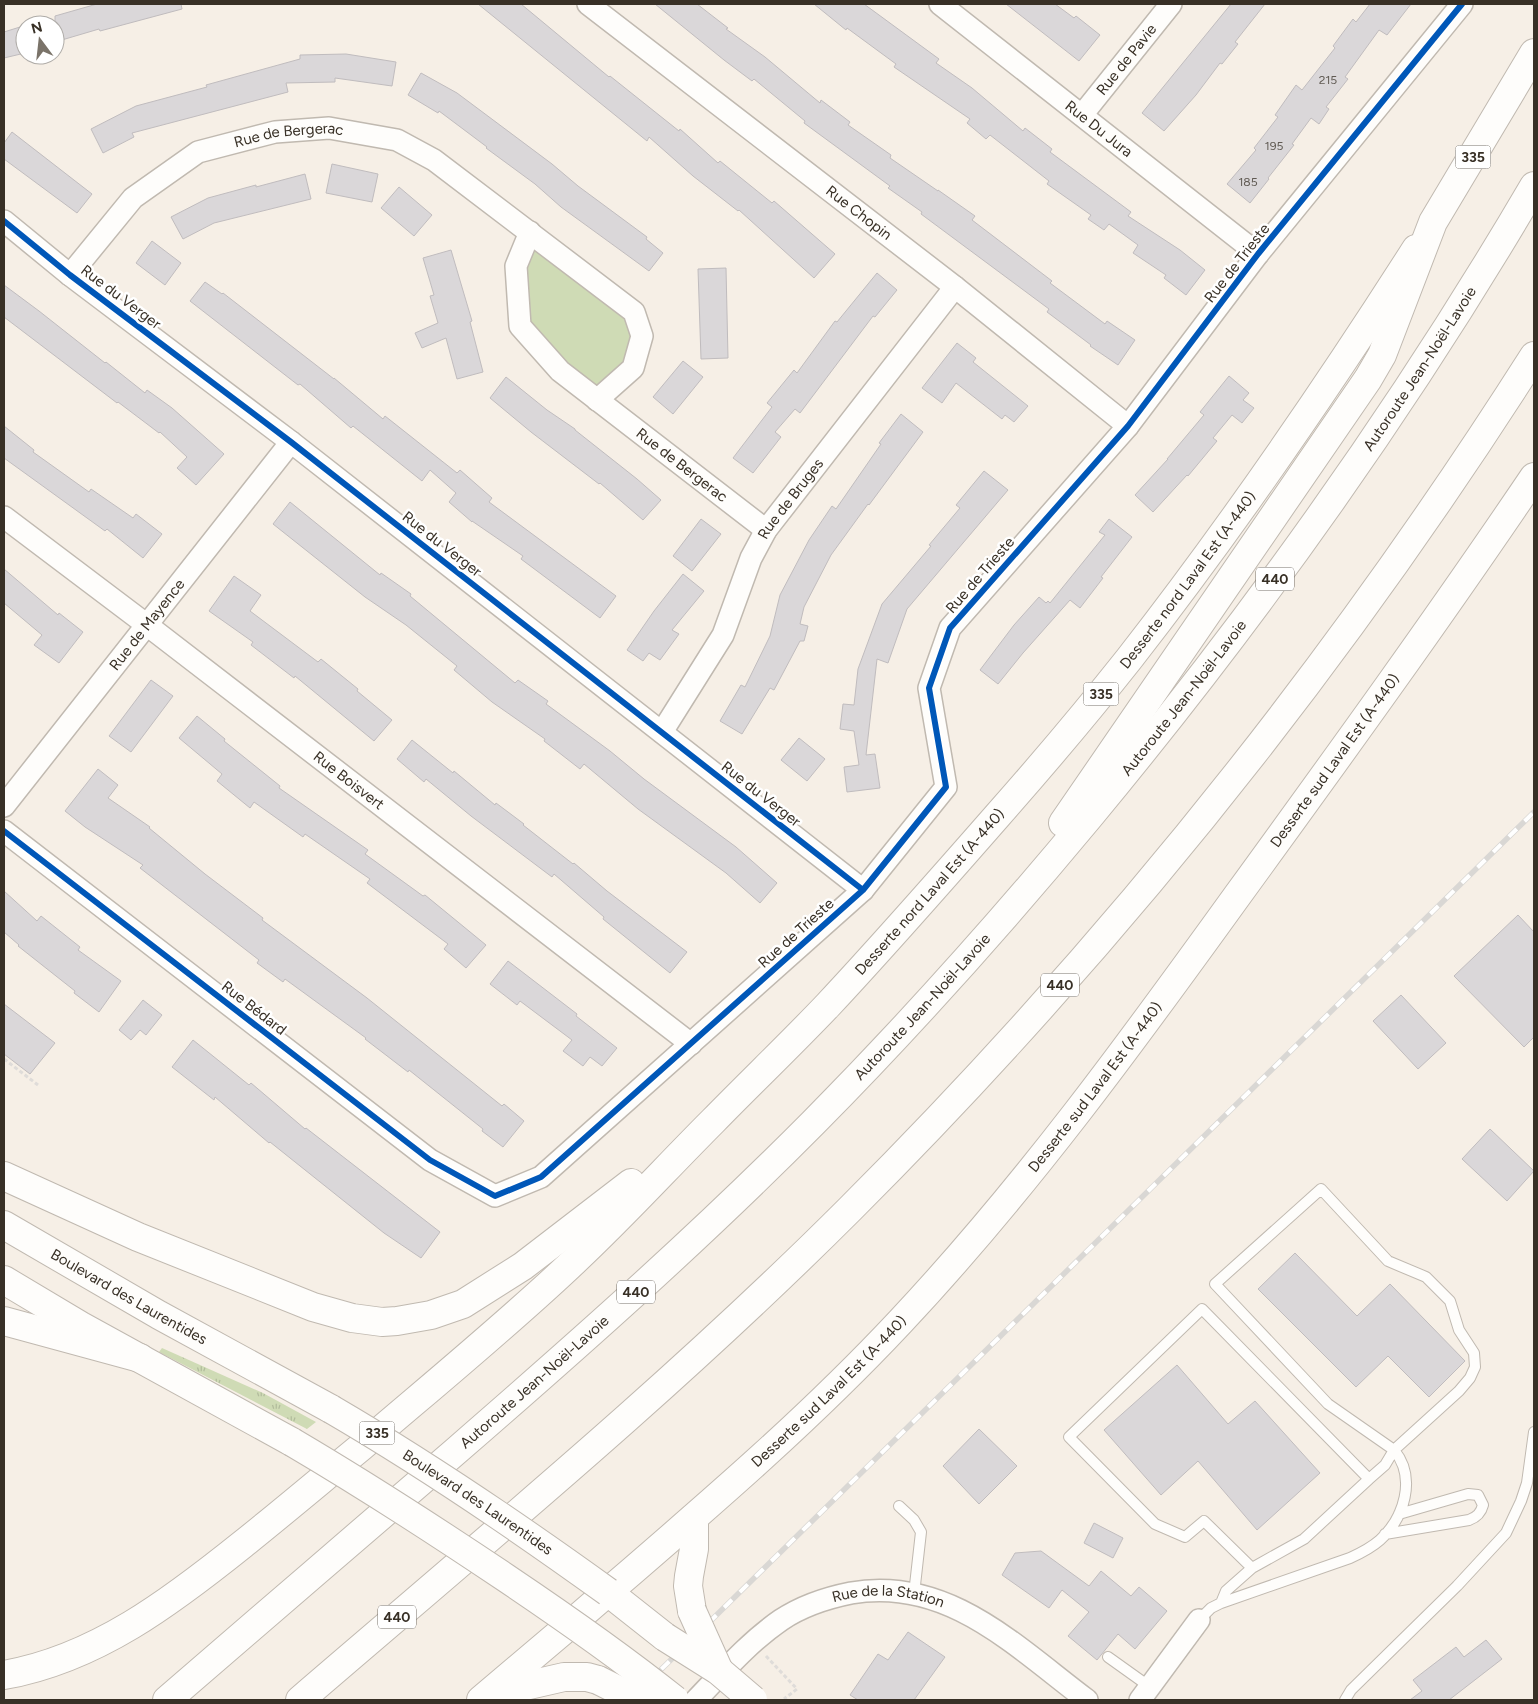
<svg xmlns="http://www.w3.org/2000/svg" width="1538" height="1704" viewBox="0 0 1538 1704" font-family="Figtree,sans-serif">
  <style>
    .grass { fill: url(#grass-tufts) }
    .green { fill: #cfdbb5 }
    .building { fill: #dad7d9; stroke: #c0bcbe }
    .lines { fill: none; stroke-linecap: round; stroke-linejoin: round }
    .lane-casing { stroke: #c0b9b0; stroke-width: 12 }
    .street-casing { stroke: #c0b9b0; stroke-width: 24 }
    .secondary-casing { stroke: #c0b9b0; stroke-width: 30 }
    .primary-casing { stroke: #c0b9b0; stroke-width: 30 }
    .highway-casing { stroke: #c0b9b0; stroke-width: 30 }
    .path { stroke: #dfdcd9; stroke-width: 3; stroke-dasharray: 4 2.5; stroke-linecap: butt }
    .lane { stroke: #fefdfb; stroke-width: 10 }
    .street { stroke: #fefdfb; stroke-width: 21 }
    .secondary { stroke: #fefdfb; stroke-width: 28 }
    .primary { stroke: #fefdfb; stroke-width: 28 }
    .highway { stroke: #fefdfb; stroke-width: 28 }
    .rail-casing { stroke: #d9d7d4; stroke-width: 5.5 }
    .rail { stroke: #fff; stroke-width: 4; stroke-dasharray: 11; stroke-linecap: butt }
    .secondary-bridge-casing { stroke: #c0b9b0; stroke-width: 30; stroke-linecap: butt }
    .primary-bridge-casing { stroke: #c0b9b0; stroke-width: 30; stroke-linecap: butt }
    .highway-bridge-casing { stroke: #c0b9b0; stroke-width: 30; stroke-linecap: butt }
    .secondary-bridge { stroke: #fefdfb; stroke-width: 28 }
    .primary-bridge { stroke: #fefdfb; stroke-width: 28 }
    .highway-bridge { stroke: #fefdfb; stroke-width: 28 }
    .cycleway-casing { stroke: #fff; stroke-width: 9 }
    .cycleway { stroke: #0057b8; stroke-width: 6 }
    .labels { text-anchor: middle; stroke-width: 5; stroke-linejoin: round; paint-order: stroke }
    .number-label { font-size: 12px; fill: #605a53 }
    .shield { fill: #fff; stroke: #746e67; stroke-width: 1 }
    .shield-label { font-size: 14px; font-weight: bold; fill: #383026 }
    .street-label { font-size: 15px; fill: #383026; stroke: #fff }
  </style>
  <defs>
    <pattern id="grass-tufts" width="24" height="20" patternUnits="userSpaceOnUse" patternTransform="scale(1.25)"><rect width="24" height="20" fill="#cfdbb5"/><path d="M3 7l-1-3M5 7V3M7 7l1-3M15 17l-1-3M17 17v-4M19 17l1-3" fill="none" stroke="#b2bc9c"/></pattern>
  </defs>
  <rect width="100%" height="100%" fill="#f6efe6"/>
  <path class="grass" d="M162,1348L263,1393L316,1422L307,1429L159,1352Z"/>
  <path class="green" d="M530,232L634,312L642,336L597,400L520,326Z"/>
  <path class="building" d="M97,4H181L182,9L100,31L99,29L55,42V16Z
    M478,4H521L609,77L610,76L679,131L680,129L718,163L720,161L772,203L774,201L835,254L814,278L739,210L738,211L693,176L649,137L647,141Z
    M655,4H697L728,28L726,29L765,57L820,103L821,100L850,122L848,125L891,155L890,158L938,191V190L975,216L972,220L1052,281L1050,283L1105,324L1107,321L1135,340L1118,365L1090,346L1091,345L1047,312L1049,309L921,214L922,212L888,188L890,186L804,123L805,121L754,79L752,81L724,60Z
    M814,4H864L939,59L936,63L972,88L1023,131L1025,128L1052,149L1050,152L1131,212L1128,216L1180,250L1205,270L1186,295L1164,278L1166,275L1133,253L1138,245L1109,224L1104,230L1088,219L1091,215L1047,184L1049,181L990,135L986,139L967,123L970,119L894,67L896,64L847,28L846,30Z
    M1006,4H1055L1074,18L1076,16L1100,35L1079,61Z
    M1231,4H1265L1235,42L1238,44L1222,64L1220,63L1196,95L1164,131L1142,113Z
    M1370,4H1411L1387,35L1379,30L1345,77L1348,79L1326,107L1329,109L1319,124L1311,118L1292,144L1294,145L1268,178L1269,179L1250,203L1227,184L1256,150L1254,148L1278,117L1275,115L1296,85L1302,90L1335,48L1333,46L1353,19L1356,22Z
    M20,27L25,45V53L4,58V32Z
    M346,54L396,62L392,86L335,78V82L286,83L288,92L132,133L134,137L103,153L91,129L136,106L207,87L206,85L300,59V55Z
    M421,73L457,93L552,164L578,186L647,237L646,239L663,253L649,271L561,207L535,184L486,148L487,147L439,111L438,113L408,95Z
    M12,132L92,194L77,213L4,159V143Z
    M332,164L378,174L372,202L326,193Z
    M305,174L311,199L214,223L183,239L171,217L208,198L256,185V187Z
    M399,187L432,215L414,236L381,208Z
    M152,241L181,263L165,285L136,263Z
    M451,250L472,321L470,322L483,372L457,379L446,338L422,348L415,333L438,323L430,296L434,295L423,258Z
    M726,268L728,358L701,359L698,269Z
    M877,273L897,290L875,317L873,316L800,413L795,409L775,432L781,437L753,473L733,458L772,407L767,403L794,370L797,373L835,321L837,322Z
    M205,282L222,294L223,293L334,379V378L383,419L385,416L457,473L460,470L492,498L489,502L616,596L600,618L521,559L523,556L472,521V522L449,502L456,493L430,470L422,481L353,426L351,428L300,384L298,385L190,301Z
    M4,285L39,311L105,363L106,362L145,393L147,390L172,408L224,454L196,485L177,468L187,457L160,432L159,433L118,402L117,403L4,317Z
    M957,343L976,358L973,362L1028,406L1014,422L1005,415L1002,419L956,383L942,403L922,388Z
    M683,361L703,377L673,414L653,397Z
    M1229,376L1249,393L1243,400L1254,408L1242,423L1232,415L1213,438L1217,441L1188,476L1187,475L1153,512L1135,495L1168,459H1167L1204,415L1200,412Z
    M506,377L547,410L575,429V430L637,479L661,500L643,520L600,483L599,484L531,432L490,398Z
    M901,414L923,432L869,505L868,504L831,555L804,607L800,624L808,626L804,641H800L774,690L770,688L742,734L720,721L741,685L745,687L770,636L780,595L809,540L832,506L836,509L881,444L879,443Z
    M4,426L34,450L33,452L89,492L91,489L133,518L136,514L162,534L143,558L107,529L105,531L4,458Z
    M984,471L1008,490L907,609L888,663L877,659L866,755L875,754L880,788L847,792L844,767L859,765L854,731L840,729L843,704L854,705L858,669L882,604L931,546L929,545L960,508L956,505Z
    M290,502L380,575L381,573L411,594L410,596L515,683L518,680L548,701L546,704L610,751L644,779L736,847L777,883L760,903L726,873L638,809L584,764L580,769L544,741L545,739L492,702L454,670L457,666L406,625L365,597L273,524Z
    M701,519L721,534L692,571L673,556Z
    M1109,519L1132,537L1101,577L1103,578L1080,608L1070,600L1023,653L998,684L980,670L1014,625L1039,597L1046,603L1048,601L1050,603L1105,535L1099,532Z
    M4,569L58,615L59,613L83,632L59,663L34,645L42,635L4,603Z
    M683,574L704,591L672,630L679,634L660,660L649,653L643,661L627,650L654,611Z
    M234,576L261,595L250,611L318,662L321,659L358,689L357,691L392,720L374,741L295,676L294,678L251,645L253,642L209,611Z
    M151,680L173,696L131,752L109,736Z
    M197,716L225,739L224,741L280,786L279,788L368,850L365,854L423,896L425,895L486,945L466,968L444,949L448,944L367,883L370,879L305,834L303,837L254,802L250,808L217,781L222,774L179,738Z
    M799,738L825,759L807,781L781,760Z
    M412,740L453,773L454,771L495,805L496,803L524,824L523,825L573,864L574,863L607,891L687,952L670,973L603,919L604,917L554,874L552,877L471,816L426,779L424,782L397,759Z
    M98,769L118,785L108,798L150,827L149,828L205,874L263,918L262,920L367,998L502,1106L504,1104L524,1121L503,1147L482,1131L483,1129L409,1070L408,1072L365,1039L366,1038L285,979L283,982L257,963L259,960L140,868L143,865L85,827L65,811Z
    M4,891L37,921L41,916L80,947L78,950L121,981L99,1012L74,993L75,991L18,946L19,945L4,932Z
    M1518,915L1534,932V1037L1524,1047L1454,976Z
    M508,961L577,1014L576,1016L617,1048L602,1066L590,1057L583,1066L563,1051L572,1040L520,1001L517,1005L490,984Z
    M1401,995L1446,1043L1418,1069L1373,1021Z
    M143,1000L162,1015L146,1035L140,1030L131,1040L119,1030Z
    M4,1004L55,1043L30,1074L4,1054Z
    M193,1040L249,1085L251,1083L305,1129L306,1128L440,1232L421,1258L384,1233L270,1142L269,1143L215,1097L214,1100L172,1067Z
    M1490,1129L1534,1171L1507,1201L1462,1159Z
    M1295,1253L1357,1316L1390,1284L1465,1361L1429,1397L1388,1356L1356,1387L1258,1289Z
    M1177,1365L1228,1424L1255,1401L1320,1473L1257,1530L1198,1461L1161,1495L1104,1430Z
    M979,1429L1017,1466L979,1504L943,1466Z
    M1094,1523L1123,1538L1113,1558L1084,1543Z
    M1041,1551L1089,1586L1101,1571L1131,1596L1139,1587L1167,1611L1135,1649L1118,1634L1097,1660L1068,1636L1089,1612L1062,1590L1049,1608L1002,1575L1015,1553Z
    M908,1632L945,1657L914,1700H858L850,1695L878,1654L888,1660Z
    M1486,1640L1502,1659L1449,1700H1410L1422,1691L1413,1680L1456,1647L1464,1657Z"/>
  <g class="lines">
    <defs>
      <path id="lane" d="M899,1506L914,1520L921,1532L914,1594
        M1385,1534L1469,1520C1477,1517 1481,1513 1483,1505L1478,1495L1468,1494L1399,1514
        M1221,1603L1226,1591L1252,1568L1204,1521L1185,1537L1155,1524L1069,1437L1202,1309L1369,1479L1304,1539L1252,1568
        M1199,1620L1211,1608L1221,1603L1350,1558C1361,1553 1371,1548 1380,1540C1404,1518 1417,1478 1394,1450L1459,1391L1470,1378L1475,1367L1474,1353L1459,1330L1450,1301L1426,1277L1388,1261L1321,1189L1215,1284L1328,1404L1394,1450L1385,1465L1369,1479
        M1108,1657L1150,1687
        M1345,1700L1351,1690L1457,1586L1506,1533L1521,1501L1527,1483L1534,1432"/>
      <g id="street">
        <path id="s1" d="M588,4L955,287L1128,426"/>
        <path id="s2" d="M940,4L1258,254"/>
        <path id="s3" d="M1082,115L1171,4"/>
        <path d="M4,221L70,275L291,442L863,890"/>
        <path id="s4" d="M530,232L516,266L520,326L560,371L766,530"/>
        <path id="s5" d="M70,275L133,198L198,152L275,132L329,128L397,140L434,160L634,312L642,336L633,368L597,400"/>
        <path id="s6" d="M4,517L147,625L691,1044"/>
        <path id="s7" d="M662,732L723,635L751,558L766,530L955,287"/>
        <path id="s8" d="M4,806L291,442"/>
        <path d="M4,831L430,1160L495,1196L541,1177L863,890L946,787L929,688L950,628L1128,426L1258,254L1462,4"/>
        <path id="s9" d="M696,1700C723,1672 749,1642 781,1620C802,1606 826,1598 851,1593C948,1576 1016,1647 1087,1700"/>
        <path d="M1140,1700L1199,1620"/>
      </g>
      <g id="secondary">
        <path id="s10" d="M4,1225L159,1315L331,1409"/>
        <path d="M4,1280L81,1326L292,1442"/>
        <path d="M608,1592L665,1637"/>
      </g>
      <g id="primary">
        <path d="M4,1176L138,1237L313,1307L352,1318L382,1322L397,1321L431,1315L463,1304L523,1266L631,1183"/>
        <path d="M4,1321L140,1358"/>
        <path d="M692,1611L688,1586L689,1576L694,1549V1518"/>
        <path id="s11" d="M572,1623C684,1526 798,1431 900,1322C1024,1190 1131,1043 1237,896C1338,757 1438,619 1534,477"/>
        <path id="s12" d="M4,1675C96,1659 172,1601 243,1544C283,1512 322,1479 361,1447C431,1387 502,1329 569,1266C619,1220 665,1169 713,1121C751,1082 790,1045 828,1005C886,943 942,879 998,815C1043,764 1087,712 1129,659C1232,527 1326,390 1416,249"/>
      </g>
      <g id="highway">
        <path d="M1063,823L1368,379L1382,355L1433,222L1534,53"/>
        <path d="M490,1694L564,1677H587L598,1680"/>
        <path id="s13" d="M167,1700C263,1617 360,1534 456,1451C578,1345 699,1238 813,1123C909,1026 1001,923 1089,817C1253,619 1404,408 1534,186"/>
        <path d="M300,1700C486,1540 676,1383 850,1209C1108,951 1338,664 1534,356"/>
        <path d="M481,1700L572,1623"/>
      </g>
    </defs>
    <use href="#lane" class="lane-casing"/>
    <use href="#street" class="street-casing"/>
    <use href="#secondary" class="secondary-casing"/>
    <use href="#primary" class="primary-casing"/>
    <use href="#highway" class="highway-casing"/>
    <path class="path" d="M4,1059L38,1085
      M766,1656L797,1689L784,1699"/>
    <use href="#lane" class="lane"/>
    <use href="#street" class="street"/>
    <use href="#secondary" class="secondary"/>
    <use href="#primary" class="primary"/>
    <use href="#highway" class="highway"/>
    <defs>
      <path id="rail" d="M630,1700L1534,812"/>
    </defs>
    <use href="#rail" class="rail-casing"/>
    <use href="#rail" class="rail"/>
    <defs>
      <g id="secondary-bridge">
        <path id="s14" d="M331,1409C427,1465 518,1527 608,1592"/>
        <path d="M292,1442C365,1485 436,1531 506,1578C564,1617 620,1656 675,1700"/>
        <path d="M665,1637L719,1671L753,1700"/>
      </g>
      <path id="primary-bridge" d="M692,1611L719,1671"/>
      <path id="highway-bridge" d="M598,1680L638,1700"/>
    </defs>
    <use href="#secondary-bridge" class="secondary-bridge-casing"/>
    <use href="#primary-bridge" class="primary-bridge-casing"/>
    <use href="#highway-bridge" class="highway-bridge-casing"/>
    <use href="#secondary-bridge" class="secondary-bridge"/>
    <use href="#primary-bridge" class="primary-bridge"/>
    <use href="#highway-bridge" class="highway-bridge"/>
    <defs>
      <path id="cycleway" d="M4,221L70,275L291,442L863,890
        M4,831L430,1160L495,1196L541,1177L863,890L946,787L929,688L950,628L1128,426L1258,254L1462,4"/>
    </defs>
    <use href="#cycleway" class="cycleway-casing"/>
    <use href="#cycleway" class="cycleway"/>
  </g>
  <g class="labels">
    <g class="number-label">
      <text x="1328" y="84">215</text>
      <text x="1274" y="150">195</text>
      <text x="1248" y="186">185</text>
    </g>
    <g class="shield">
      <rect x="1455.5" y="145.5" width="35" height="23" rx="4"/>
      <rect x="1256" y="567.5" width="38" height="23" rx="4"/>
      <rect x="1083.5" y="682.5" width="35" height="23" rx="4"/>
      <rect x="1041" y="973.5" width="38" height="23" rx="4"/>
      <rect x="617" y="1280.5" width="38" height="23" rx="4"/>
      <rect x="359.5" y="1421.5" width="35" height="23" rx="4"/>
      <rect x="378" y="1605.5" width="38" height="23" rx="4"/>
    </g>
    <g class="shield-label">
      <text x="1473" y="162">335</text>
      <text x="1275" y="584">440</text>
      <text x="1101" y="699">335</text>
      <text x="1060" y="990">440</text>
      <text x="636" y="1297">440</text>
      <text x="377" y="1438">335</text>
      <text x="397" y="1622">440</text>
    </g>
    <g class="street-label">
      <text dy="5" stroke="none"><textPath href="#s3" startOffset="71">Rue de Pavie</textPath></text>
      <text dy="5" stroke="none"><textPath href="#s2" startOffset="202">Rue Du Jura</textPath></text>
      <text dy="5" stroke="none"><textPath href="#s5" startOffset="272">Rue de Bergerac</textPath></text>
      <text dy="5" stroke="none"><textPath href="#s1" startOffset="342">Rue Chopin</textPath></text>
      <text transform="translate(1237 263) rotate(-52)" y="5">Rue de Trieste</text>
      <text transform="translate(121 297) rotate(37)" y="5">Rue du Verger</text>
      <text dy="5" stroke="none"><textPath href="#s13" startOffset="1836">Autoroute Jean-Noël-Lavoie</textPath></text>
      <text dy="5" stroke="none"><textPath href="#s4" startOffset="311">Rue de Bergerac</textPath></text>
      <text dy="5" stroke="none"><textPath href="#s7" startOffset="268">Rue de Bruges</textPath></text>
      <text transform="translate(442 544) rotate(38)" y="5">Rue du Verger</text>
      <text transform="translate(980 575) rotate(-49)" y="5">Rue de Trieste</text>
      <text dy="5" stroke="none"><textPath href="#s12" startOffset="1629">Desserte nord Laval Est (A-440)</textPath></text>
      <text dy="5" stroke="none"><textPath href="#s8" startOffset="231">Rue de Mayence</textPath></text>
      <text dy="5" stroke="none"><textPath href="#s13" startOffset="1431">Autoroute Jean-Noël-Lavoie</textPath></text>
      <text dy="5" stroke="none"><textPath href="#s11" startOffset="1156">Desserte sud Laval Est (A-440)</textPath></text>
      <text dy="5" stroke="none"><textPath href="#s6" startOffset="434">Rue Boisvert</textPath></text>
      <text transform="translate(761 794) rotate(38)" y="5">Rue du Verger</text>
      <text dy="5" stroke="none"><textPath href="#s12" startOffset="1224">Desserte nord Laval Est (A-440)</textPath></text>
      <text transform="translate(796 933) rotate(-42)" y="5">Rue de Trieste</text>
      <text dy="5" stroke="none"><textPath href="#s13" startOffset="1026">Autoroute Jean-Noël-Lavoie</textPath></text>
      <text transform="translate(254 1008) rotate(38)" y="5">Rue Bédard</text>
      <text dy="5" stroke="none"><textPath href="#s11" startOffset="751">Desserte sud Laval Est (A-440)</textPath></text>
      <text dy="5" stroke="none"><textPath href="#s10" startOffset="144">Boulevard des Laurentides</textPath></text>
      <text dy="5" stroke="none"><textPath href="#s13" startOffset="486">Autoroute Jean-Noël-Lavoie</textPath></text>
      <text dy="5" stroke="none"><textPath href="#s11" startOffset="346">Desserte sud Laval Est (A-440)</textPath></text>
      <text dy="5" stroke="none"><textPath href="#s14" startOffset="174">Boulevard des Laurentides</textPath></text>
      <text dy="5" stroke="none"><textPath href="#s9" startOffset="230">Rue de la Station</textPath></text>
    </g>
  </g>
  <rect width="1538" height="1704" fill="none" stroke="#383026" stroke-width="10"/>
  <g transform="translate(40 40) rotate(345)"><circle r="24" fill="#ffffff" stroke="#afaca8"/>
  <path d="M0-4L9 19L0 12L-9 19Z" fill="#7a7369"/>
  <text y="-8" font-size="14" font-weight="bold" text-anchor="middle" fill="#383026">N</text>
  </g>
</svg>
